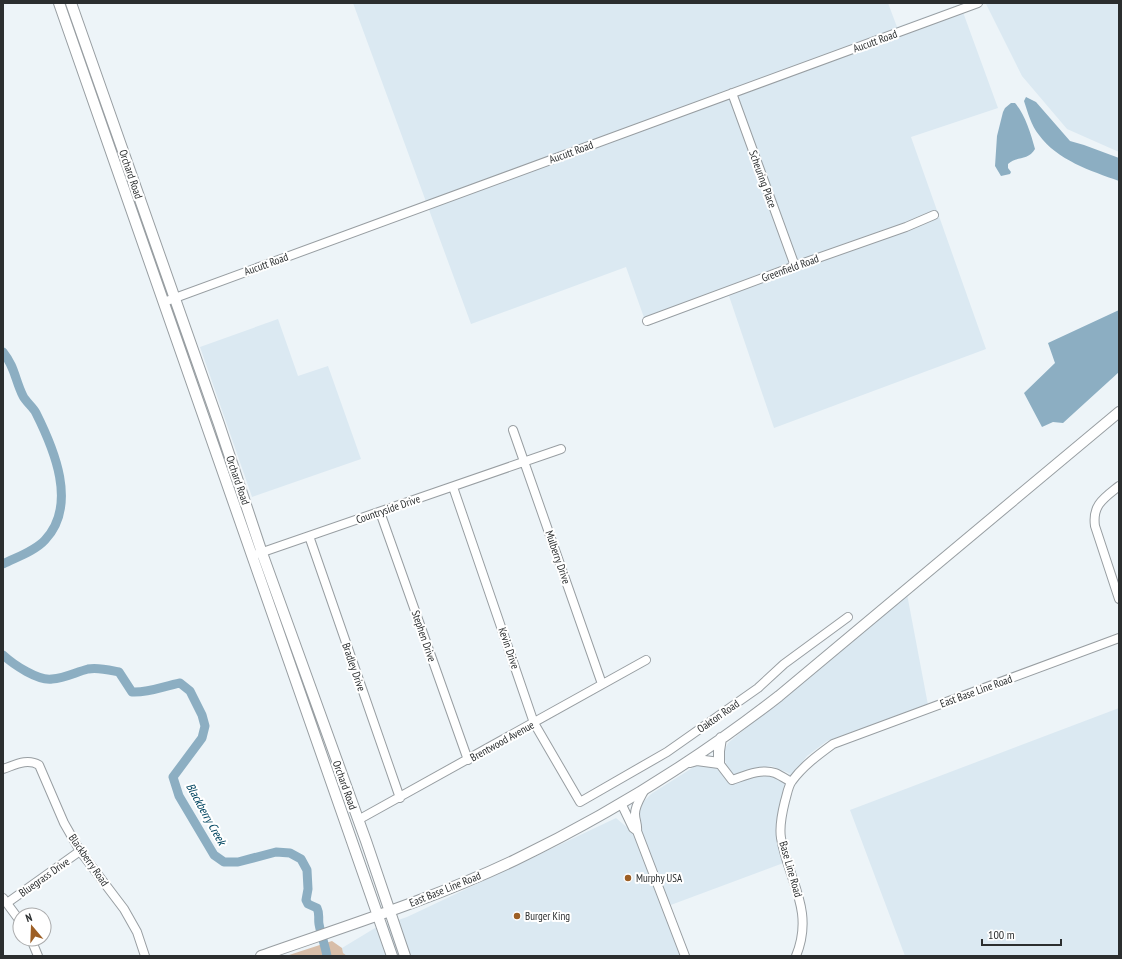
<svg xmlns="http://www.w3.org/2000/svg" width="1122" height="959" viewBox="0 0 1122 959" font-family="'PT Sans Narrow',sans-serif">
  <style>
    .built { fill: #dbe9f2; fill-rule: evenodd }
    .green { fill: #d8bea9 }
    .water { fill: #8caec2 }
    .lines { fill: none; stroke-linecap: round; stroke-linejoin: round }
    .river { stroke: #8caec2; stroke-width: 9 }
    .minor-casing { stroke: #989ea2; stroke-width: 10 }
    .major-casing { stroke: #989ea2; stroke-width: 12 }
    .minor { stroke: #fff; stroke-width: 8 }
    .major { stroke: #fff; stroke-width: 10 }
    .poi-dot { fill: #9d5f25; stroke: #fff; stroke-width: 1.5 }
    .labels { text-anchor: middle; stroke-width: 4; stroke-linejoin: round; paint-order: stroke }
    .street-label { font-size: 11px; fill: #2b2e2f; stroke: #fff }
    .poi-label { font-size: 11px; fill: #2b2e2f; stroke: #fff; text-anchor: start }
    .water-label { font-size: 12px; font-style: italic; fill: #004560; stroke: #fff }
  </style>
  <rect width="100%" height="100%" fill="#edf4f8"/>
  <path class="built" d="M353,3H888L897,27L960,4L998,108L911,137L986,349L774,428L729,296L647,326L626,267L471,324Z
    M987,3H1119V152L1067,129L1022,76L986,4Z
    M278,319L298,376L328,366L361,459L252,497L200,347Z
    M907,594L928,705L827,741L807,756L793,774L780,812L786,862L668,906L641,829L639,813L642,803L651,794L700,763L709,764L726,763L723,753L728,743ZM771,766L791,774L748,771Z
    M1119,708V956H905L850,810Z
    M616,818L635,834L681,956H343L342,948L375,928L407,917Z"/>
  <path class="green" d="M332,941L342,948L343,953L347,956H286Z"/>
  <path class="water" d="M1026,97L1036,102L1070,141L1084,145L1119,158V181C1091,171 1057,160 1039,135C1031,125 1028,113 1024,101Z
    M1011,103H1015C1025,114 1031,134 1035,149C1028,161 1016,156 1008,164V168L1011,172L1010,174L1001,176L995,166L997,136L1003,112L1005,108Z
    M1119,310V372L1063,423L1053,422L1042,427L1024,393L1055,363L1048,343Z"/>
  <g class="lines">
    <path class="river" d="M3,352C15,367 15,380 23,396C26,402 33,407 36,413C54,449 78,505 45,540C35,551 17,557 3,564
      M3,655C14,665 38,681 52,679C65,678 76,672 88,669C98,667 109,670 119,672L132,692C149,693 164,686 180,683L190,691L202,715L205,726L202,738L173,777L179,796L214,855L224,862H238L276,852L290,853L301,859L307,870L308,889L306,900L308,904L317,908C320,914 318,918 319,924C321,935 325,945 327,956"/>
    <defs>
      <path id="minor" d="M732,93L795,266
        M164,302L978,3
        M647,321L795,266L906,227L934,215
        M513,430L602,684
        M1119,486C1104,498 1092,505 1095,526L1119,599
        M453,487L534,723L580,802L667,752L758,688L784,664L848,617
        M380,512L468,760
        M309,536L400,798
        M257,554L561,449
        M719,763L732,780C744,776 761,768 775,773C780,775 786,779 791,782
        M3,769C15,765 27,758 39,765L64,823L80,851L124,909L137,932L145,956
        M645,789C641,797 635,805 635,814C635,820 638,825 637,831L685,956
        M621,803L633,828L637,831
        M358,820L646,660
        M3,898L20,921
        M7,903L80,851
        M31,939L38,956
        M796,956C815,910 788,880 781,838C779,826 782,813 785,801C787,795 788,786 792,781C803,766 818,755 833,744L1119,638"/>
      <path id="major" d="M59,3L392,956
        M71,3L219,424L262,553L366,841L405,956
        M690,762L697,760L719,763V751L721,738
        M261,956C346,926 433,899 515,860C608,815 697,760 779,696L1119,412"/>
    </defs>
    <use href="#minor" class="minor-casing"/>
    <use href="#major" class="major-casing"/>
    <use href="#minor" class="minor"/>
    <use href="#major" class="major"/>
  </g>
  <g class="poi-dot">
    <circle cx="628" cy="878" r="4"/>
    <circle cx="517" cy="916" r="4"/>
  </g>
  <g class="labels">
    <g class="street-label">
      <text transform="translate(875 41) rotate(-20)" y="4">Aucutt Road</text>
      <text transform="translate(571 152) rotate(-20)" y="4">Aucutt Road</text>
      <text transform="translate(131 174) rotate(71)" y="4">Orchard Road</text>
      <text transform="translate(763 179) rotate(70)" y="4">Scheuring Place</text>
      <text transform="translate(266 264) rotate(-20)" y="4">Aucutt Road</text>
      <text transform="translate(790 268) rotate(-20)" y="4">Greenfield Road</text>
      <text transform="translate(238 480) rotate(71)" y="4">Orchard Road</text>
      <text transform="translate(388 509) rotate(-19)" y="4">Countryside Drive</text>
      <text transform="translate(558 557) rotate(71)" y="4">Mulberry Drive</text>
      <text transform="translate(424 636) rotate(71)" y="4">Stephen Drive</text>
      <text transform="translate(509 648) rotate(71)" y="4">Kevin Drive</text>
      <text transform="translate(354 667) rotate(71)" y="4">Bradley Drive</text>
      <text transform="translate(976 691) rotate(-20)" y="4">East Base Line Road</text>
      <text transform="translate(718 716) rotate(-35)" y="4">Oakton Road</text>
      <text transform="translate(502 741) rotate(-29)" y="4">Brentwood Avenue</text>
      <text transform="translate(345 785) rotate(70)" y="4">Orchard Road</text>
      <text transform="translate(89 860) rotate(55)" y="4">Blackberry Road</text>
      <text transform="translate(791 869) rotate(74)" y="4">Base Line Road</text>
      <text transform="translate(44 877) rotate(-35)" y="4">Bluegrass Drive</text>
      <text transform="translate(445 889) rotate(-22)" y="4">East Base Line Road</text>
    </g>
    <g class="poi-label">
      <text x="636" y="882">Murphy USA</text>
      <text x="525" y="920">Burger King</text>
    </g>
    <g class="water-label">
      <text transform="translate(206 814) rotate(61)" y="4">Blackberry Creek</text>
    </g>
  </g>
  <rect width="1122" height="959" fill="none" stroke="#2b2e2f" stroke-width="8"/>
  <g transform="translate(32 927) rotate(341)"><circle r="19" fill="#ffffff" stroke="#aaabac"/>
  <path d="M0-3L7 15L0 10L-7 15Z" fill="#9d5f25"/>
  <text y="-6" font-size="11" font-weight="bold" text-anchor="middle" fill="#2b2e2f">N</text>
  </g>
  <path d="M982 939v6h79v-6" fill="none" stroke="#2b2e2f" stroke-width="2"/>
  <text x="988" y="939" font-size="12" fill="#2b2e2f" stroke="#ffffff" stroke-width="3" paint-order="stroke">100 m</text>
</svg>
